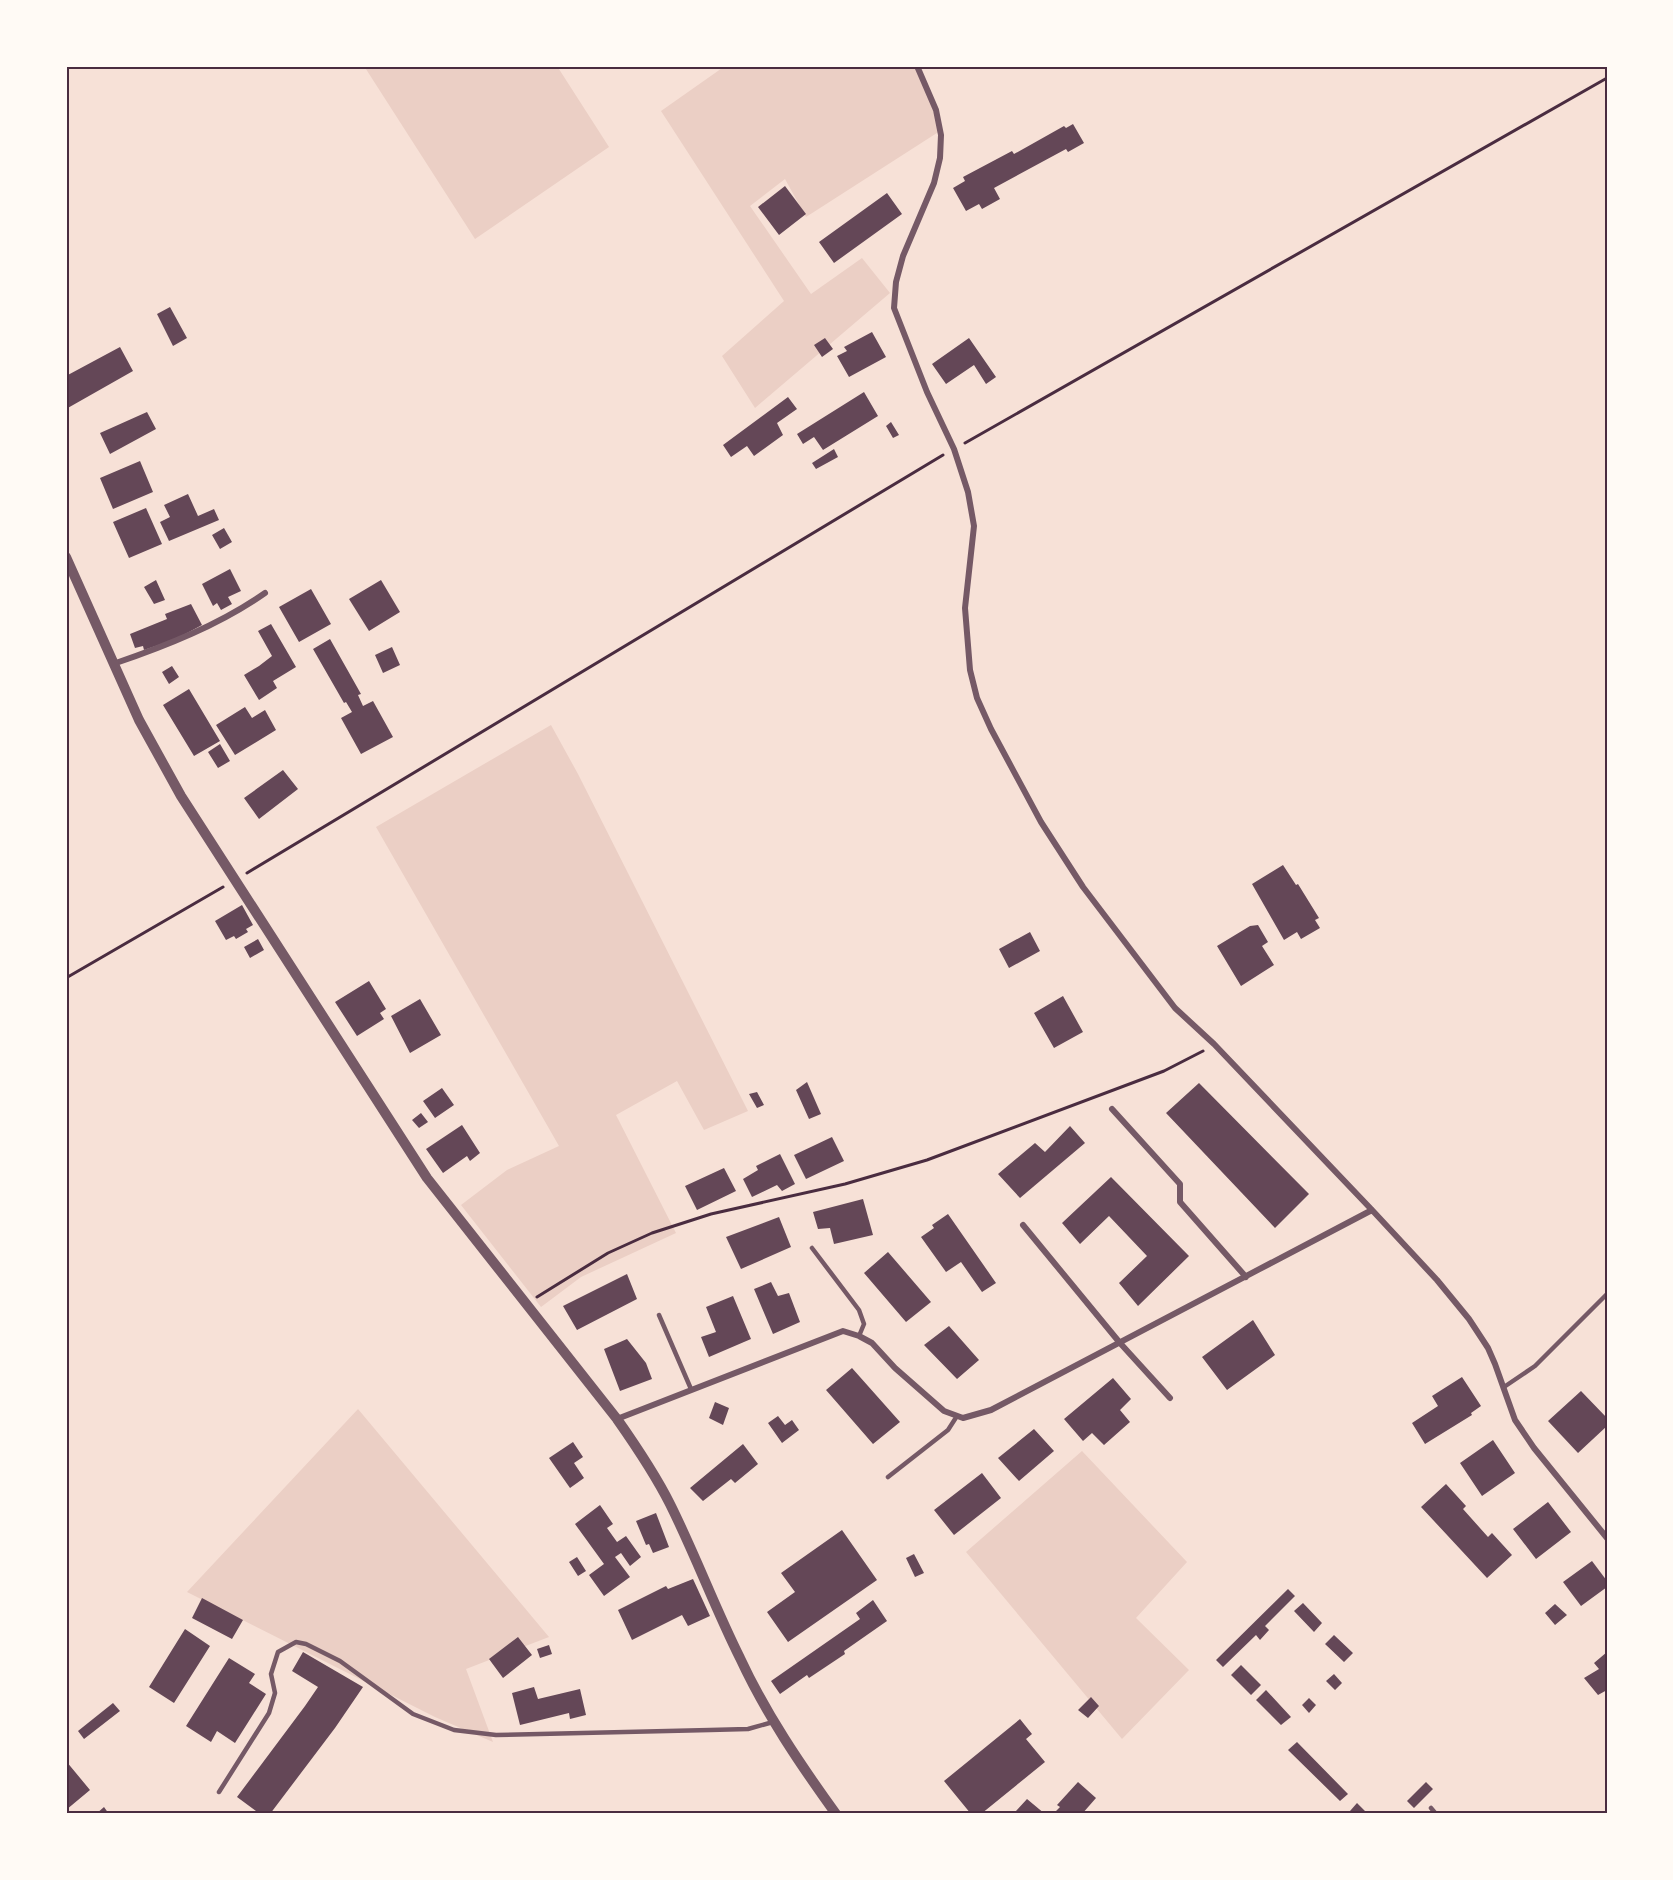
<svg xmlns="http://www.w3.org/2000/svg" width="1673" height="1880" viewBox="0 0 1673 1880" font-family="Commissioner,sans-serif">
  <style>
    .green { fill: #ebcfc5 }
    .building { fill: #644757 }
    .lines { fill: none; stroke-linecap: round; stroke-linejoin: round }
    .path { stroke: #4a2c40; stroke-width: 3 }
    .service { stroke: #755966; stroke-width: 4.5 }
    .minor { stroke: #755966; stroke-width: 6 }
    .tertiary { stroke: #755966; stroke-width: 10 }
    .neatline { fill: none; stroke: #4a2c40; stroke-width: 2 }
  </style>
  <rect width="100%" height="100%" fill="#f7e1d7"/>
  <path class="green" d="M364,66H557L609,147L475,239Z
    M725,66H918L940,131L806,217L785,179L750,206L811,294L862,258L890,293L755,408L722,356L784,301L661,111Z
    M551,725L578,774L748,1111L704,1130L677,1081L616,1115L676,1233L581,1277L541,1307L461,1205L507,1170L559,1146L376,827Z
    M358,1409L549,1637L466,1669L493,1742L435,1717L187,1592Z
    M1082,1451L1187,1562L1136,1618L1189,1670L1122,1739L966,1552Z"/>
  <path class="building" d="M1073,124L1084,143L1068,152L1066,149L994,188L1000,199L982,209L979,204L966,211L953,188L965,181L963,177L1012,151L1014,154L1064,126L1066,128Z
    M785,186L806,214L779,235L758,207Z
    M887,193L902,214L834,263L819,242Z
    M170,307L187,338L173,346L157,314Z
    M872,332L886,357L849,377L837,356L847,351L844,347Z
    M825,338L833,349L822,357L814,345Z
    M969,338L996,377L986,384L974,365L946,384L932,364Z
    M120,347L133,371L66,409V376Z
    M864,392L878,416L823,450L814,437L803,444L797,434Z
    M788,397L797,409L777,423L783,435L754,456L747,446L731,457L723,445Z
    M147,412L156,429L110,454L100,433Z
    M891,422L899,435L893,438L886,426Z
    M834,449L838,457L816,469L812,463Z
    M140,461L153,492L113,509L100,478Z
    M188,494L198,516L214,509L219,520L169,541L160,522L170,517L164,505Z
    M146,508L162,544L129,558L113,522Z
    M224,528L232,542L220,549L212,535Z
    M230,569L241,591L228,597L232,604L221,610L217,603L213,606L202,584Z
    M156,580L165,600L154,604L144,587Z
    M381,580L400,612L369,631L349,599Z
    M311,589L331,624L299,642L279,607Z
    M191,604L202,625L176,639L144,650L143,646L135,648L130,634L167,619L165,614Z
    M271,624L296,667L273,681L277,688L259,700L244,675L259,666L272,656L258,631Z
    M330,639L361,694L358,695L363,706L373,701L393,737L361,754L341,718L352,712L346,702L344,703L313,649Z
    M392,647L400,665L383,673L375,655Z
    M172,666L179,677L169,684L162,672Z
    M189,689L220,741L194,756L163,705Z
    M245,707L252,718L265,710L276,730L235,755L216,725Z
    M220,744L230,761L218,768L208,752Z
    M283,770L298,789L259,819L244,798Z
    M1283,865L1296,885L1298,884L1319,918L1315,920L1320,928L1301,939L1297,932L1284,940L1252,884Z
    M242,905L253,925L246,929L248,932L236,939L234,936L226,940L215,921Z
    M1258,925L1268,942L1262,946L1274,965L1241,986L1217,946L1250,926Z
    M1030,932L1040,951L1009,968L999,949Z
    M258,939L264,950L250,958L244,947Z
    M369,981L386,1009L380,1013L384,1019L357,1036L335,1002Z
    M1063,996L1083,1032L1054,1048L1034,1013Z
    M420,999L441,1035L410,1053L391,1016Z
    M807,1082L821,1114L809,1119L796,1090Z
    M1199,1083L1309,1194L1275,1228L1166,1113Z
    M442,1088L454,1105L435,1118L423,1101Z
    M757,1092L764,1105L757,1108L749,1094Z
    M421,1113L428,1122L419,1128L412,1120Z
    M462,1125L480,1153L470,1161L467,1156L443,1173L426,1149Z
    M1070,1126L1085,1143L1020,1198L998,1174L1035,1143L1045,1152Z
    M832,1137L844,1161L806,1179L794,1155Z
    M780,1154L795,1184L782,1191L777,1185L752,1197L743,1179L758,1170L756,1166Z
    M724,1168L736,1191L697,1210L685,1186Z
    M1111,1177L1189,1256L1138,1306L1119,1283L1147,1256L1109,1216L1080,1244L1062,1223Z
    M863,1199L873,1235L834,1244L830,1228L818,1229L813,1212Z
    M948,1214L996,1283L982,1292L961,1262L946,1272L921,1237L934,1228L932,1225Z
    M779,1217L791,1247L741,1269L726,1237Z
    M888,1252L931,1302L906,1322L864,1273Z
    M627,1274L637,1299L577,1330L563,1306Z
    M771,1282L778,1296L789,1293L800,1322L773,1334L754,1289Z
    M733,1296L751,1339L709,1357L701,1337L716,1332L706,1307Z
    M1253,1320L1275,1355L1227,1390L1202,1357Z
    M949,1326L979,1360L957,1379L924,1345Z
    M627,1339L646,1363L652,1379L620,1391L604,1349Z
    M852,1368L900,1422L873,1444L826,1390Z
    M1462,1377L1481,1406L1471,1413L1472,1415L1425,1444L1412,1423L1438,1406L1432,1396Z
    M1113,1378L1131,1399L1120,1410L1130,1422L1104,1445L1092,1433L1083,1441L1064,1419Z
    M1581,1391L1607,1418V1426L1578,1453L1548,1421Z
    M715,1402L729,1408L723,1425L709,1418Z
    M778,1416L785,1425L792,1420L799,1430L782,1443L768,1423Z
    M1034,1429L1054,1451L1019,1481L998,1458Z
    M1493,1440L1515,1473L1482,1496L1460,1463Z
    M573,1442L583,1457L574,1463L584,1478L570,1488L549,1458Z
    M743,1444L758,1464L735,1483L731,1479L703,1501L690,1488Z
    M982,1473L1001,1498L954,1535L934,1510Z
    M1446,1484L1466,1506L1463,1509L1488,1537L1492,1533L1512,1555L1487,1578L1421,1507Z
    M1548,1502L1571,1532L1536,1559L1513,1529Z
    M600,1505L613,1524L607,1528L617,1542L626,1536L641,1557L630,1566L621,1553L615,1557L630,1577L604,1596L589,1575L604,1564L575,1524Z
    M656,1513L669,1547L653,1553L649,1544L646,1545L636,1521Z
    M842,1530L877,1580L788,1642L767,1612L795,1592L781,1573Z
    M914,1554L924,1573L915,1577L906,1558Z
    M577,1557L586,1571L578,1576L569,1562Z
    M1592,1561L1607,1581V1587L1581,1606L1563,1582Z
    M693,1579L710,1616L688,1626L682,1615L632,1640L618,1610L666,1586L668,1589Z
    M1288,1589L1295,1596L1265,1626L1269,1630L1260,1640L1256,1635L1223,1667L1216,1660Z
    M202,1598L243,1620L232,1639L192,1618Z
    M873,1600L887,1621L844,1651L845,1654L809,1678L807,1675L780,1694L771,1681L860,1619L856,1613Z
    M1303,1603L1322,1623L1314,1632L1294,1611Z
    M1555,1604L1567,1615L1555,1625L1545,1613Z
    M185,1629L210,1646L174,1703L149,1687Z
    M1334,1635L1353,1653L1344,1662L1325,1644Z
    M518,1637L532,1655L503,1678L489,1659Z
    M549,1645L552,1654L540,1658L537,1649Z
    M303,1652L363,1687L335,1728L270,1814H260L237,1797L305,1706L318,1687L292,1671Z
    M1607,1652V1690L1598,1695L1584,1678L1599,1669L1594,1663Z
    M229,1658L255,1674L249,1683L266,1694L235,1743L217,1731L211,1742L186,1726Z
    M1241,1665L1261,1685L1251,1695L1231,1675Z
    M1334,1674L1342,1683L1335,1690L1326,1681Z
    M534,1687L538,1699L580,1689L586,1715L570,1719L569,1713L520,1725L512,1693Z
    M1266,1690L1291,1717L1281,1725L1256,1700Z
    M1091,1697L1099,1706L1088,1718L1078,1710Z
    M1309,1698L1316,1705L1309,1713L1302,1705Z
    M113,1703L120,1711L84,1739L78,1731Z
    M1020,1719L1032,1734L1026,1739L1045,1762L981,1814H971L944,1781Z
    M1297,1742L1348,1794L1340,1801L1288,1750Z
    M66,1761L90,1790L66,1810Z
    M1078,1782L1096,1798L1082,1814H1053L1060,1807L1057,1805Z
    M1426,1782L1433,1789L1414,1808L1407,1801Z
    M1027,1799L1045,1814H1019L1016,1811Z
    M1357,1803L1368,1814H1352L1350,1811Z
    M104,1807L109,1814H96Z"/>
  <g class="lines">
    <path class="path" d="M965,443L1607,78
      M247,873L943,455
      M66,978L223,887
      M537,1297L608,1253L652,1233L711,1214L845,1184L927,1160L1164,1071L1203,1051"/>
    <path class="service" d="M812,1248L859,1310L864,1324L859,1336
      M659,1315L691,1389
      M1504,1387L1535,1366L1607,1294
      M888,1477L948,1430L957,1416
      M219,1792L269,1713L275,1693L271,1674L278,1652L296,1642L306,1644L340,1661L413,1714L454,1730L496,1735L710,1730L748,1729L773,1722
      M1431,1808L1436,1814"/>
    <path class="minor" d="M917,66L936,110L941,135L940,158L934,183L903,256L896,282L894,308L927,392L954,449L968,492L974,526L965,608L970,670L977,698L991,729L1041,822L1083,887L1175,1008L1214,1044L1372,1210L1437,1280L1469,1319L1488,1348L1495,1364L1515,1420L1534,1448L1607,1538
      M113,664C166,646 219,625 265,593
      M1112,1109L1180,1184V1202L1246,1277
      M1023,1225L1120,1343L1170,1398
      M617,1419L843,1331L859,1336L872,1343L895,1368L944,1411L963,1418L991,1410L1372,1210"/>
    <path class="tertiary" d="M66,557L139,720L181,796L427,1178L617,1419C636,1446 655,1474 670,1504C695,1554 715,1608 740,1658C766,1714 800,1764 836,1814"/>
  </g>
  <rect width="1673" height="1880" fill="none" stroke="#fffaf5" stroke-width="135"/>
  <rect x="68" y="68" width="1538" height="1744" class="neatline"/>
</svg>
